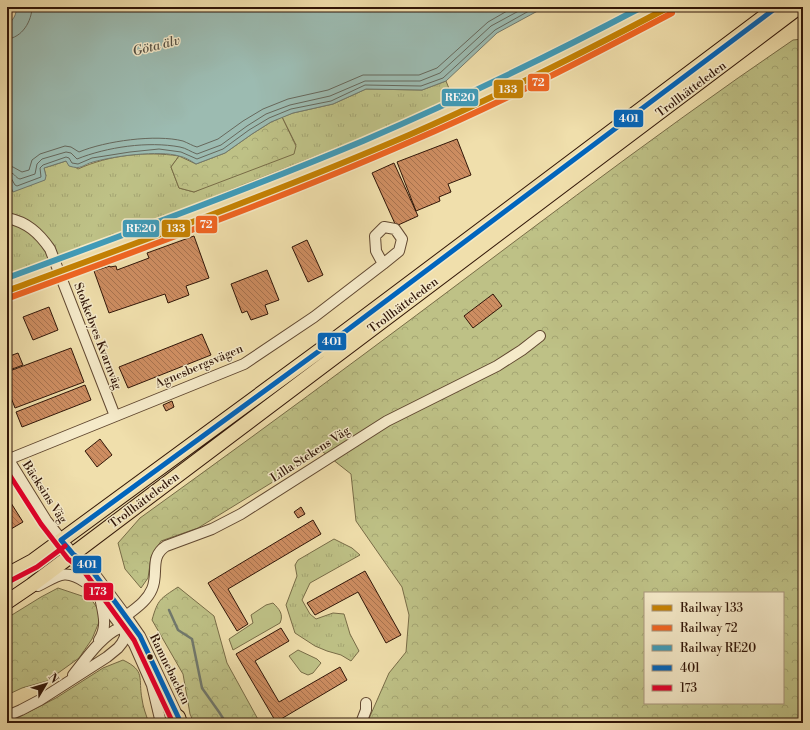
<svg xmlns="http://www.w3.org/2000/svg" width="810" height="730" viewBox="0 0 810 730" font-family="'Libre Bodoni',serif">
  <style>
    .grass { fill: url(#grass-tufts); stroke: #786c47 }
    .forest { fill: url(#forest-crowns); stroke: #786c47; fill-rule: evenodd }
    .park { fill: #bec186; stroke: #786c47 }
    .water { fill: #9cbbb1; stroke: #71796d }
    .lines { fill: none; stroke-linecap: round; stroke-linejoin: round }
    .shore { stroke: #66685c; stroke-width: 1 }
    .stream { stroke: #71796d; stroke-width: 2.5 }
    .building { fill: url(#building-back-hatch); stroke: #311608 }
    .minor-casing { stroke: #614831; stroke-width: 12 }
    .highway-casing { stroke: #311608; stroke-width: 16 }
    .minor { stroke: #f5eac9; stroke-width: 10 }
    .highway { stroke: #f0dfac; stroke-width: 14 }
    .bus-1-casing { stroke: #f5eac9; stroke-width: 8 }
    .bus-2-casing { stroke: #f5eac9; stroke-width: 8 }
    .bus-1 { stroke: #0065bd; stroke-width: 5 }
    .bus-2 { stroke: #e4002b; stroke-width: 5 }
    .rail-1-casing { stroke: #f5eac9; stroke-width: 9 }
    .rail-2-casing { stroke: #f5eac9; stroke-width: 9 }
    .rail-3-casing { stroke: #f5eac9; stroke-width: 9 }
    .rail-1 { stroke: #c68202; stroke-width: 6 }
    .rail-2 { stroke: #f26522; stroke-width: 6 }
    .rail-3 { stroke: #3f9cba; stroke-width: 6 }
    .bus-dot { fill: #311608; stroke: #f5eac9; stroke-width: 1.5 }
    .labels { text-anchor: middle; stroke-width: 3; stroke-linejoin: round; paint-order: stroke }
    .street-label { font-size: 12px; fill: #311608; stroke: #f5eac9 }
    .water-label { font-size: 13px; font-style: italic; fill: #565043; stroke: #f5eac9 }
    .line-badge { stroke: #f5eac9; stroke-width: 1.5 }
    .badge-label { font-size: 11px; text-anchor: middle; font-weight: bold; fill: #fff }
  </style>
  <defs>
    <pattern id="grass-tufts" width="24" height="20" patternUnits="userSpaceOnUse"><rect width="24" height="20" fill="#bec186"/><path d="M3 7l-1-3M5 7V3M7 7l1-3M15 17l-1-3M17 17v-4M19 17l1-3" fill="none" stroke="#a4a572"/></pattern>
    <pattern id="forest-crowns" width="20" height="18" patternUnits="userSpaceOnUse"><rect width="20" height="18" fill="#bec186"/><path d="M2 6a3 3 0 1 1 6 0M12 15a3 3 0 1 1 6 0" fill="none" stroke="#a4a572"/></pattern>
    <pattern id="building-back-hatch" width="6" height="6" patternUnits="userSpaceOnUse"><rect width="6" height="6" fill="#cd8d61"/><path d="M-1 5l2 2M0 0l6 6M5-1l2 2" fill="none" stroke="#a7724e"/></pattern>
  </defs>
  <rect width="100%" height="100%" fill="#f0dfac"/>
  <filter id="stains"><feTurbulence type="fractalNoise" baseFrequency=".005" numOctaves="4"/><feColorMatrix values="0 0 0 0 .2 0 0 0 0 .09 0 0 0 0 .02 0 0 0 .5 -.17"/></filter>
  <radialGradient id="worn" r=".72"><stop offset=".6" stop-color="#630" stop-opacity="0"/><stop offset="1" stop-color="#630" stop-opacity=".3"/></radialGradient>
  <path class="grass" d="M446,81L454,101L7,279V179L13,191L46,176L44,168L66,161L78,169C109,155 146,151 179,156L171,167L179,188L194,192L296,145L282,117L293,113L333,104L366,89L422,90Z
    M334,539L352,548L360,555L310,583L302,600L310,614L316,619L333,613L344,614L350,634L359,651L351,661L341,655L327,651L315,646L295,633L286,605L297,576L295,565L298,560Z"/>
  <path class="forest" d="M803,39V723H367L389,673L406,652L409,615L402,587L356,521L351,474L318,448L276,480L198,528L161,541L151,557L148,578L141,588L125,569L118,543L140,518C215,464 289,410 363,355C506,249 646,140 793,40ZM645,593H783V703H645Z
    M282,117L296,146L294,154L194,192L179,188L171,167L179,156L196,164L225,153L252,134L271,122Z
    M178,587L214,616L227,663L260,723H194L190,714L183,674L152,620C158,599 160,599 178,587Z
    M58,588L91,599L98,609L99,622L92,639L79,658L47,681L22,688L7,695V618L41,597Z
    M123,660C146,671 138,678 142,699C143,707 146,715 149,723H7L56,698L103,668Z"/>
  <path class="park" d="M273,603C279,609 284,614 280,623L233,650L229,639L253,623L251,615L266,605Z
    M298,650L317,659L321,663L313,673L308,675L301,672L289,656Z"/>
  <path class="water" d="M16,7L19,8L545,7L497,33L446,81L422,90L366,89L333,104L293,113L271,122L252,134L225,153L196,164C191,161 185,157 179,156C159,150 114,156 93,162C82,165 82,170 69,166L66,161L44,168L46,176L45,180L13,192L7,179V25C13,20 17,15 16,7Z"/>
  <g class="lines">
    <path class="shore" d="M7,39C22,38 32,21 32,7
      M7,166L13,167L22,172L29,170L32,160L40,154L65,146L71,147L79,152C105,141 156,134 183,141C188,143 193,146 197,147L218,139L243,121L263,109L288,99L328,90L363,75H419L437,68L488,22L514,7
      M7,172C15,172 15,178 20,179L35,174L37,164L42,159L66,152L71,153L77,159C107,147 148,141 180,147C186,148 191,152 197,154L221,145L247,126L266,114L290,105L330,96L365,81H420L440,73L491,26L526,7
      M7,177L11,178L15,185L17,186L41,177L40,168L43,165L66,157L69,158L72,163L78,164L92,158L130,152L159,149L181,152L197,159L223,149L249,130L269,118L291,109L331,101L365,85L421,86L443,78L495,30L536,7"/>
    <path class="stream" d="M169,610L178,630L192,639L202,688L219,712L226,723"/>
  </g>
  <path class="building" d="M457,139L471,175L448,184L451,192L439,197L440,201L416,211L397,162Z
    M394,163L418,216L396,226L372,173Z
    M194,236L209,278L186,286L189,295L168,303L165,294L109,313L94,271L110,266V267L116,266L117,270L149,258L147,253Z
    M307,240L323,275L308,282L292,247Z
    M267,270L279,300L265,305L268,314L251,320L247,311L242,313L231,284Z
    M493,294L502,306L473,328L464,316Z
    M49,307L58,330L33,340L23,317Z
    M202,334L211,355L128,388L119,367Z
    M71,348L84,382L15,408L7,387V372Z
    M18,353L23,365L7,371V357Z
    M85,385L91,400L22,427L16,412Z
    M172,401L174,407L166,411L163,405Z
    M100,439L112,455L97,467L85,451Z
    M7,491L11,503L23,522L11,529L7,522Z
    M301,507L305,514L298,518L294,512Z
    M313,520L321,534L228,589L248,624L237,631L208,583Z
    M365,571L401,635L386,643L358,592L315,615L307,603Z
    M281,628L289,641L255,661L279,702L340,667L347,680L276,722L236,654Z"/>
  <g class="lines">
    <defs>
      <path id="minor" d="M7,218C27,222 39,233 50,249L115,416
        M7,457L46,520L73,554L88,565L126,616L140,636L181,723
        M7,460L244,364L314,317L383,264L376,251L375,236L384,227L395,229L402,239L399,251L383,264
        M73,554L79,571L124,630L134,644L152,685L161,723
        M38,586C58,576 64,568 85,582
        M126,616C136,608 147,601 152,589C159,573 149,557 166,546L212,529L241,514L387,421L497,366L522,350L540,336
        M99,640C107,628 104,616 101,602
        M73,675C85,660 103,634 120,628L124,630
        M7,716L21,710L40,700L107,657L118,648L122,643L125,637V628
        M361,723L366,710V703"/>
      <path id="highway" d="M7,575L33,561L330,343L777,7
        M7,602L32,585L799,7
        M178,717L180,723"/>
    </defs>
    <use href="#minor" class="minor-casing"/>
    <use href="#highway" class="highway-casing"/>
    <use href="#minor" class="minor"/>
    <use href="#highway" class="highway"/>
    <defs>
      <path id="bus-1" d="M181,723L140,636L88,565L73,554L61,540L330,343L777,7"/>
      <path id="bus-2" d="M7,471L41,524L68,559L83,570L134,640L173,723
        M10,581L37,567L65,546"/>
    </defs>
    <use href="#bus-1" class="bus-1-casing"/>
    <use href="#bus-2" class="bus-2-casing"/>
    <use href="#bus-1" class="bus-1"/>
    <use href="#bus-2" class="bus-2"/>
    <defs>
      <path id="rail-1" d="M7,291C142,241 277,192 409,135C498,96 584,52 669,7"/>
      <path id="rail-2" d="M9,298C144,248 280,199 412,141C501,103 587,58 672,13"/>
      <path id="rail-3" d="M7,278C126,234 246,190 363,141C458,100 551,55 642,7"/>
    </defs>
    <use href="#rail-1" class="rail-1-casing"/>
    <use href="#rail-2" class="rail-2-casing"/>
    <use href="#rail-3" class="rail-3-casing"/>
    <use href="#rail-1" class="rail-1"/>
    <use href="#rail-2" class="rail-2"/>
    <use href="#rail-3" class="rail-3"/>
  </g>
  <circle class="bus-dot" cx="150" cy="657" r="3.5"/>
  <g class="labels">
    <g class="street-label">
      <text transform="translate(691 89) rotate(-37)" y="4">Trollhätteleden</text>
      <text transform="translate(403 305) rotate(-37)" y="4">Trollhätteleden</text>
      <text transform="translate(98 336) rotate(69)" y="4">Stokkebyes Kvarnväg</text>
      <text transform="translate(199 366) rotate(-23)" y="4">Agnesbergsvägen</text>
      <text transform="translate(310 454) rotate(-33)" y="4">Lilla Stekens Väg</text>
      <text transform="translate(45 492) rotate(57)" y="4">Bäcksins Väg</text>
      <text transform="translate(144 500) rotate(-37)" y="4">Trollhätteleden</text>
      <text transform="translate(170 669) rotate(64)" y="4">Ramnebacken</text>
    </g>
    <g class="water-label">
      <text transform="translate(156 45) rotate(-14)" y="5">Göta älv</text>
    </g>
  </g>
  <g class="line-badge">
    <rect x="527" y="73" width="23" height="19" rx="4" fill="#f26522"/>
    <rect x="493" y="79" width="31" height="20" rx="4" fill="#c68202"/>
    <rect x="441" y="88" width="38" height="19" rx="4" fill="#3f9cba"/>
    <rect x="613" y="109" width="31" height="19" rx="4" fill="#0065bd"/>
    <rect x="195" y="215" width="23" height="19" rx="4" fill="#f26522"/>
    <rect x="161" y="219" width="30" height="19" rx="4" fill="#c68202"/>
    <rect x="122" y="219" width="38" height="19" rx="4" fill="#3f9cba"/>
    <rect x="317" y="332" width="30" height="19" rx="4" fill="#0065bd"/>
    <rect x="72" y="555" width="30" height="19" rx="4" fill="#0065bd"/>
    <rect x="83" y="582" width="31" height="19" rx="4" fill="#e4002b"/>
  </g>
  <g class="badge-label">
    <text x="538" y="86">72</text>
    <text x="508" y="93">133</text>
    <text x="460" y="101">RE20</text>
    <text x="629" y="122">401</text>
    <text x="206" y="228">72</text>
    <text x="176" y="232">133</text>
    <text x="141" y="232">RE20</text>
    <text x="332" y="345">401</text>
    <text x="87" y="568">401</text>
    <text x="98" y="595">173</text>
  </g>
  <rect width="810" height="730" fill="none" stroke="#f0dfac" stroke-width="24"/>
  <rect x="8" y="8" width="794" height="714" fill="none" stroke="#311608" stroke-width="2"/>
  <rect x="12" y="12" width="786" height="706" fill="none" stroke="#311608"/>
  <rect x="644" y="592" width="140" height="112" fill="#f5eac9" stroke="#a7957c"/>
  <rect x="652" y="605" width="20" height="6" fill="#c68202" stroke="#a7957c"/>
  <text x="680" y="612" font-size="12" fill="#311608">Railway 133</text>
  <rect x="652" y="625" width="20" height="6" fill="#f26522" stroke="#a7957c"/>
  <text x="680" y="632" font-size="12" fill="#311608">Railway 72</text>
  <rect x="652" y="645" width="20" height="6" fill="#3f9cba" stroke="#a7957c"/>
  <text x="680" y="652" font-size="12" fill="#311608">Railway RE20</text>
  <rect x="652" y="665" width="20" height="6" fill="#0065bd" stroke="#a7957c"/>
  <text x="680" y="672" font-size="12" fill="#311608">401</text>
  <rect x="652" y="685" width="20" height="6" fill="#e4002b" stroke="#a7957c"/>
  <text x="680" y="692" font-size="12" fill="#311608">173</text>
  <g transform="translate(46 684) rotate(52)" stroke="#f5eac9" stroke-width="3" paint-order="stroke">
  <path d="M0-3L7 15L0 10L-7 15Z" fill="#311608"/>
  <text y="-6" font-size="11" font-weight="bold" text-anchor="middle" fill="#311608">N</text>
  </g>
  <rect width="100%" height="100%" filter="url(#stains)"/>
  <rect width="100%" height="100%" fill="url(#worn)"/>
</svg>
